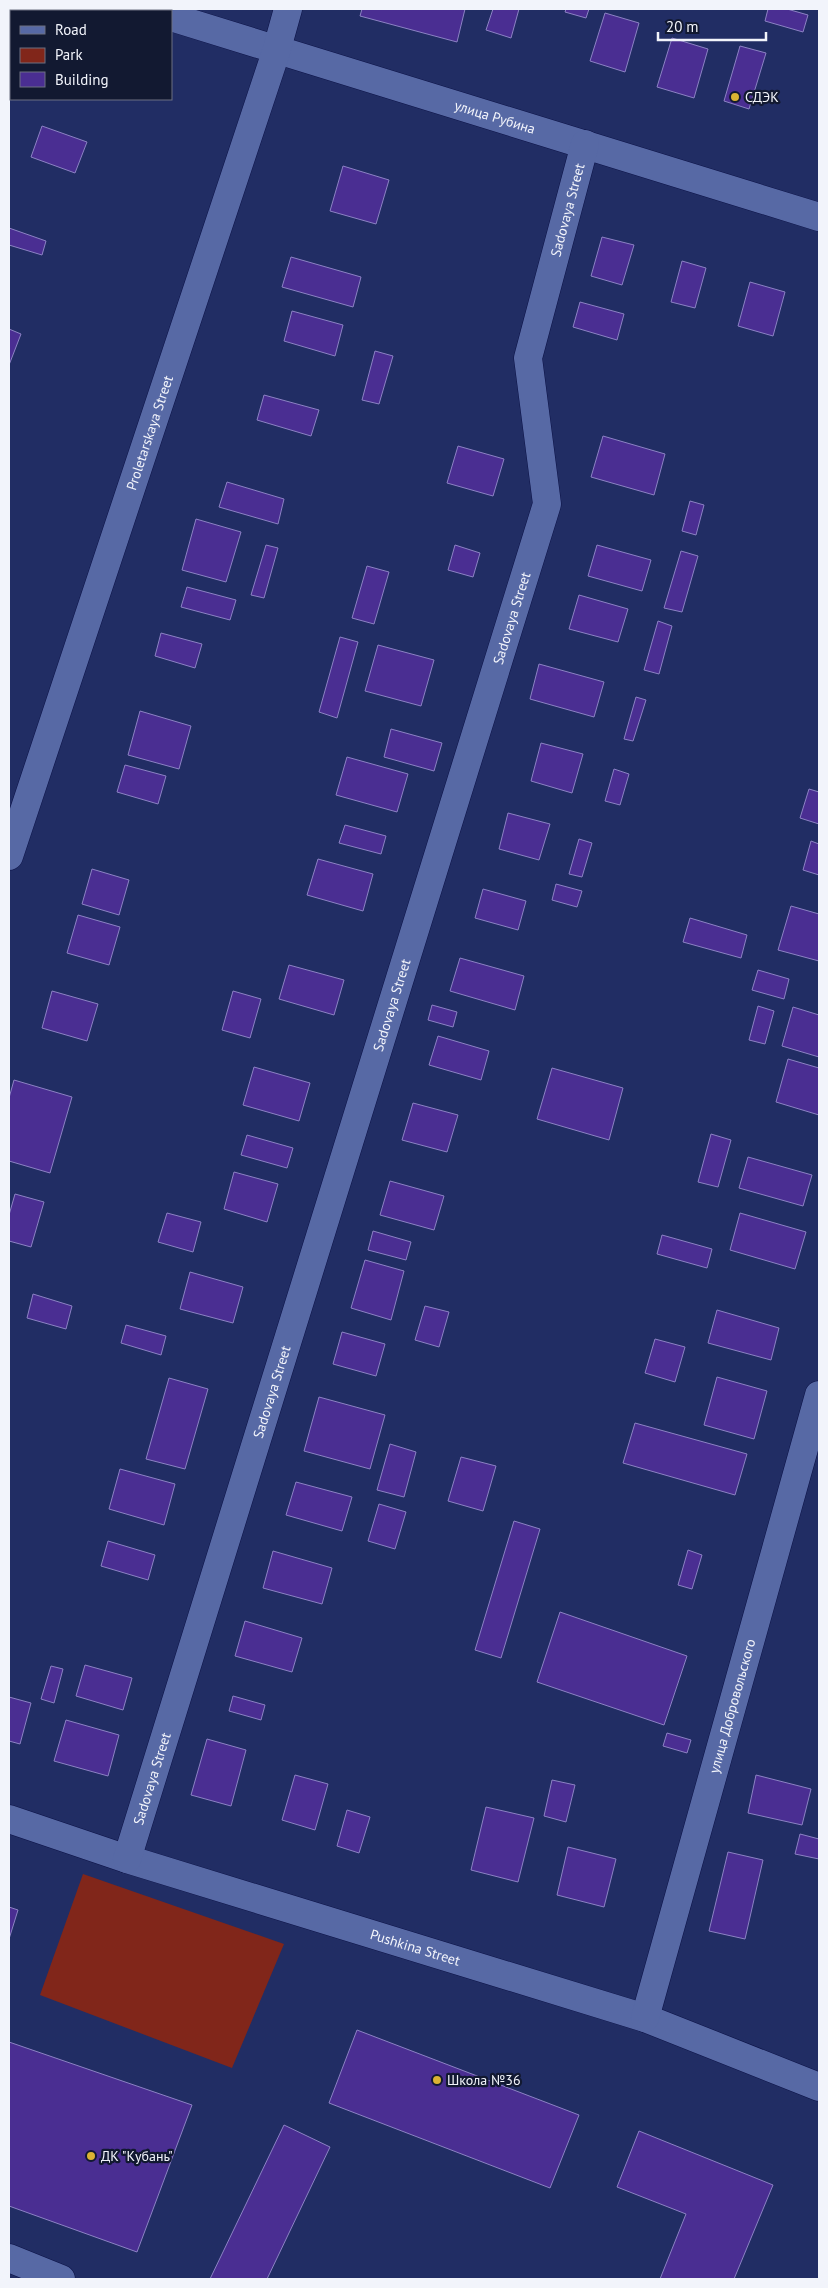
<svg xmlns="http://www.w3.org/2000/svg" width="828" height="2288" viewBox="0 0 828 2288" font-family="'PT Sans',sans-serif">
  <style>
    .green { fill: #81261a }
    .building { fill: #4a2e92; stroke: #8c82c4 }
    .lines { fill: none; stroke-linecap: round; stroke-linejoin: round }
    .minor-casing { stroke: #0c1246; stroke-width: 29 }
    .minor { stroke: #5769a5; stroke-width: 28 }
    .poi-dot { fill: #dbb333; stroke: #121931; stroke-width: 2 }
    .labels { text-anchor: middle; stroke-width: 4.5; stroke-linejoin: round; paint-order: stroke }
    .poi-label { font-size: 14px; fill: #f2f4fb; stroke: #121931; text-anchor: start }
    .street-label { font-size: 14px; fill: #f2f4fb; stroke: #121931 }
  </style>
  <rect width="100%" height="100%" fill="#212d64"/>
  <path class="green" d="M83,1874L284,1944L232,2068L40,1995Z"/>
  <path class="building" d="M362,9H465L457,42L360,16Z
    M493,9H519L511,38L486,30Z
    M566,9H589L586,18L565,12Z
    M768,9H787L808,15L803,32L765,21Z
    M605,13L639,23L625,72L590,61Z
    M672,38L708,49L694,98L657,87Z
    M740,46L766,53L749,109L724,101Z
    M42,126L87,142L75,173L31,157Z
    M343,166L389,180L376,224L330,211Z
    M9,228L46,241L42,255L9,245Z
    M602,237L634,245L622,285L591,276Z
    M291,257L361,277L353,307L282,287Z
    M682,261L706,268L695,308L671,302Z
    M750,282L785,292L773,336L738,326Z
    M580,302L624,314L617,340L573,327Z
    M292,311L343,325L335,356L284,341Z
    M9,329L21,334L9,365Z
    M375,351L393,356L379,404L362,400Z
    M264,395L319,410L311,436L257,420Z
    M603,436L665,454L654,495L591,477Z
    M458,446L504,459L493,496L447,483Z
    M227,482L284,499L278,524L219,507Z
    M690,501L704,505L696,535L682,531Z
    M196,519L241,532L226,582L182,570Z
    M266,545L278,548L264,598L251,595Z
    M455,545L480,553L473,577L448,570Z
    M597,545L651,560L642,591L588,576Z
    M681,551L698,556L682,612L664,608Z
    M367,566L389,572L374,624L352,618Z
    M187,587L236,600L230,620L181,607Z
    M579,595L628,609L618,642L569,629Z
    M658,621L672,626L659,674L644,670Z
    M161,633L202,644L195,668L155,656Z
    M340,637L358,642L337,718L319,712Z
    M378,645L434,660L421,706L365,691Z
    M539,664L604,682L594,717L530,699Z
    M636,697L646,700L633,741L624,739Z
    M140,711L191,726L179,769L128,755Z
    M391,729L442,743L434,771L384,757Z
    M541,743L583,754L572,793L531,781Z
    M347,757L408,774L397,812L336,795Z
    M125,765L166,776L158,804L117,792Z
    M614,769L629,774L620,805L605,801Z
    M809,789L819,792V824L800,818Z
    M508,813L550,824L539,860L499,849Z
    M345,825L386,836L381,854L339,843Z
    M579,839L592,843L582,877L569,874Z
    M811,841L819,844V875L803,870Z
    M318,859L373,874L363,911L307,895Z
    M92,869L129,880L119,915L82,904Z
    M556,884L582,891L577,907L552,900Z
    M483,889L526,901L518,930L475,918Z
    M791,906L819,914V961L778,950Z
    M78,915L120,927L109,965L67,953Z
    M690,918L747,935L741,958L683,942Z
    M460,958L524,976L515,1010L450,991Z
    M289,965L344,980L334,1015L279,999Z
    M758,970L789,979L784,999L752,990Z
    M52,991L98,1004L87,1041L42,1028Z
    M233,991L261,999L250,1038L222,1030Z
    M432,1005L457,1012L453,1027L428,1020Z
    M758,1006L774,1011L765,1044L749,1040Z
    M793,1007L819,1015V1057L782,1046Z
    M438,1036L489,1051L481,1080L429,1065Z
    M788,1059L819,1068V1115L776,1102Z
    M254,1067L310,1083L299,1121L243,1105Z
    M552,1068L623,1088L609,1140L537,1119Z
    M14,1080L72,1097L50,1173L9,1161V1098Z
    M413,1103L458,1115L447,1152L402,1140Z
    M711,1134L731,1140L718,1187L698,1182Z
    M247,1135L293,1148L287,1168L241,1155Z
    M748,1157L812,1175L803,1206L739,1188Z
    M234,1172L278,1184L267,1222L224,1209Z
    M390,1181L444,1196L434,1230L380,1215Z
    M15,1194L44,1202L31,1247L9,1241V1215Z
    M167,1213L201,1222L193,1252L158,1242Z
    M740,1213L806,1232L795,1269L730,1250Z
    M373,1231L411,1242L406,1260L368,1250Z
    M662,1235L712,1249L707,1268L657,1254Z
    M365,1260L404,1271L391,1320L351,1308Z
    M190,1272L243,1287L233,1323L180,1309Z
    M33,1294L72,1306L66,1329L27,1318Z
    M425,1306L449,1312L439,1347L415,1340Z
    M717,1310L779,1328L771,1360L708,1343Z
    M126,1325L166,1336L161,1355L121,1343Z
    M342,1332L385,1344L376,1376L333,1364Z
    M655,1339L685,1347L675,1382L645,1373Z
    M717,1377L767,1391L754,1439L704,1425Z
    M169,1378L208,1389L185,1469L146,1459Z
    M319,1397L385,1415L370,1469L304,1451Z
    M635,1423L747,1454L735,1495L623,1463Z
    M390,1444L416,1452L404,1497L377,1490Z
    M461,1457L496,1466L483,1511L448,1501Z
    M120,1469L175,1484L164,1525L109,1509Z
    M296,1482L352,1497L342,1531L286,1515Z
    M379,1504L406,1512L395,1549L368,1541Z
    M514,1521L540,1529L501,1658L475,1650Z
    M108,1541L155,1555L148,1580L101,1566Z
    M688,1550L702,1555L692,1589L678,1585Z
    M273,1551L332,1568L322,1604L263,1588Z
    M560,1612L687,1656L664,1725L537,1682Z
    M245,1621L302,1638L292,1672L235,1656Z
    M85,1665L132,1678L123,1710L76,1696Z
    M51,1666L63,1669L54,1703L41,1699Z
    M233,1696L265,1705L261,1720L229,1711Z
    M9,1697L31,1703L20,1744L9,1741Z
    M66,1720L119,1735L108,1776L54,1761Z
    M667,1733L691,1740L687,1753L663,1746Z
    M207,1739L246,1750L231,1806L191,1795Z
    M295,1775L328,1784L315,1830L282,1820Z
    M756,1775L811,1789L802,1825L748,1813Z
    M552,1780L575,1785L566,1822L544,1816Z
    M486,1807L534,1818L518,1882L471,1870Z
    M347,1810L370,1817L359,1853L337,1846Z
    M800,1834L819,1839V1859L795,1854Z
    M568,1847L616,1859L604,1907L557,1895Z
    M728,1852L763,1860L745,1939L709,1931Z
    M9,1907L18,1910L9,1939Z
    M357,2030L579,2115L550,2188L329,2103Z
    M9,2042L192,2105L137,2252L9,2206Z
    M284,2125L330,2147L267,2279H210Z
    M639,2131L773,2185L734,2279H660L686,2214L617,2187Z"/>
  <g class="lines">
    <defs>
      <g id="minor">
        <path d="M144,9L152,11"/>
        <path id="s1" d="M171,17L819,217"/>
        <path id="s2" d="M9,856L276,52L288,9"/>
        <path id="s3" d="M9,1819L127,1859L645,2018L819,2087"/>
        <path id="s4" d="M127,1859L547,504L528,358L585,144"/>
        <path id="s5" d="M645,2018L819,1395"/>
        <path d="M9,2258L61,2279"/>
      </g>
    </defs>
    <use href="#minor" class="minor-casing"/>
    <use href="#minor" class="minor"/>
  </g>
  <g class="poi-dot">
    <circle cx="735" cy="97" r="5"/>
    <circle cx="437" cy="2080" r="5"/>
    <circle cx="91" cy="2156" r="5"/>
  </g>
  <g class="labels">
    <g class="poi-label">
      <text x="745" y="102">СДЭК</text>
      <text x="447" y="2085">Школа №36</text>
      <text x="101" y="2161">ДК "Кубань"</text>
    </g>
    <g class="street-label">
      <text dy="5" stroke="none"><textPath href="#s1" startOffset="339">улица Рубина</textPath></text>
      <text dy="5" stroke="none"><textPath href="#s4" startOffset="1719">Sadovaya Street</textPath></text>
      <text dy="5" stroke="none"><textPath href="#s2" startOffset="446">Proletarskaya Street</textPath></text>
      <text dy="5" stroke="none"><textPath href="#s4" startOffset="1299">Sadovaya Street</textPath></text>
      <text dy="5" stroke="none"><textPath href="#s4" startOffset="894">Sadovaya Street</textPath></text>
      <text dy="5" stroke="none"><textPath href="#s4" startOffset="489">Sadovaya Street</textPath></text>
      <text dy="5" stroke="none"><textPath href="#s5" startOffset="324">улица Добровольского</textPath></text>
      <text dy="5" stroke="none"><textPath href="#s4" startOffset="84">Sadovaya Street</textPath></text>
      <text dy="5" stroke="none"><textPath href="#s3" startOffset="426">Pushkina Street</textPath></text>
    </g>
  </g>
  <rect width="828" height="2288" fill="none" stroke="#f2f4fb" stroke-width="20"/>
  <rect x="10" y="10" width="162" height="90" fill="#121931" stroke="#6c7182"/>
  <rect x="20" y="26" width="25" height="8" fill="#5769a5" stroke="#6c7182"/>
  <text x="55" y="35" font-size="15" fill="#f2f4fb">Road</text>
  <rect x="20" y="48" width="25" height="15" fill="#81261a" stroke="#6c7182"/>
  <text x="55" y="60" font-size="15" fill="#f2f4fb">Park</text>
  <rect x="20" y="72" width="25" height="15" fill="#4a2e92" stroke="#6c7182"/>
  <text x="55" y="85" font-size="15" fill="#f2f4fb">Building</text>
  <path d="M658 32v8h108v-8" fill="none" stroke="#f2f4fb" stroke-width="2.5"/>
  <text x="666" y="32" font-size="15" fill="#f2f4fb" stroke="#121931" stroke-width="4" paint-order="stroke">20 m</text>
</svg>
